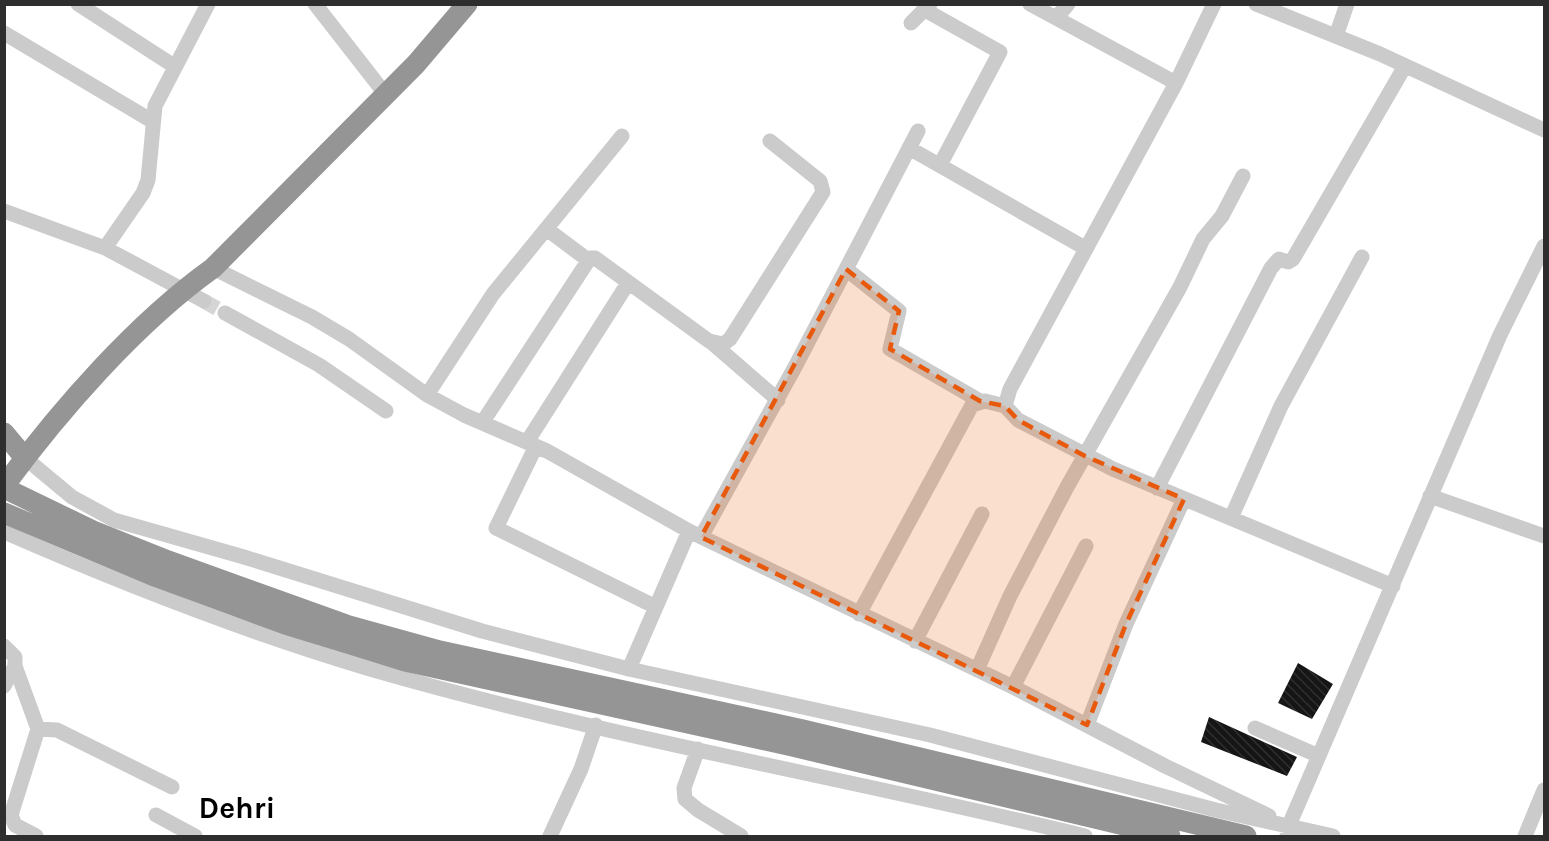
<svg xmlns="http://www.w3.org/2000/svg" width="1549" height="841" viewBox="0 0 1549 841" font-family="Karla,sans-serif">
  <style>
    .building { fill: url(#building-back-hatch) }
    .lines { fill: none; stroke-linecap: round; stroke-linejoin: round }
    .minor-tunnel { stroke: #d5d5d5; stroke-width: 15; stroke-dasharray: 15 8; stroke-linecap: butt }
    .minor { stroke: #cbcbcb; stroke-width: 15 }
    .highway { stroke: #959595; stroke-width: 21 }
    .marked { fill: #e8590c; fill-opacity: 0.2; stroke: #e8590c; stroke-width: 4.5; stroke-dasharray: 12 8; stroke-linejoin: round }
    .labels { text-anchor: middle; stroke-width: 6; stroke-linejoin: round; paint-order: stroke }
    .town-label { font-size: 30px; font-weight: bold; fill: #000; stroke: #fff }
  </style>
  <defs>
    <pattern id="building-back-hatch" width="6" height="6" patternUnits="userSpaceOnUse" patternTransform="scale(1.5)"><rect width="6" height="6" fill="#151515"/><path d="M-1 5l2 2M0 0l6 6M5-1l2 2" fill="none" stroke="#2f2f2f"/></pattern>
  </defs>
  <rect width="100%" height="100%" fill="#fff"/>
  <path class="building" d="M1298,663L1333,684L1312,719L1278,703Z
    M1209,717L1297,757L1287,776L1201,742Z"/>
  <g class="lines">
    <path class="minor-tunnel" d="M204,301L225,313"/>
    <path class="minor" d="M78,4L174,66
      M315,4L386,95
      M1030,4L1176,83
      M1214,4L1176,83L1010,389L1005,406L1018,420L1113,469L1393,586
      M1256,4L1380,54L1544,130
      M925,10L1000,52L940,165
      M1056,18L1068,4
      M911,23L930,4
      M4,33L152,121
      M1336,36L1347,4
      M909,148L1085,248
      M4,211L105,248L204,301
      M548,230L588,260
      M105,248L143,193L148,180L155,106L208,4
      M213,268L312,317L349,339L427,395L464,415L547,451L689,531L1013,687L1165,766L1269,816
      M846,269L899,311L890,349L980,401
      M225,313L319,365L386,411
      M710,341L778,400
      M427,395L493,294L622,136
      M482,423L590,258H595L709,341L723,344L730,339L823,192L820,181L770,141
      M527,442L628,283
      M536,446L496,528L656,607
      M25,458L72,497L114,520L244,557L482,631L629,669L930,735L1216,810L1333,836
      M1157,488L1271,268L1279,259L1288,262L1293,259L1405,66
      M1430,496L1544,536
      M1231,518L1281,406L1362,257
      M4,532C123,584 245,632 370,669C605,737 847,778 1085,836
      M701,537L796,365L918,131
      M859,614L972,405L985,401L1005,406
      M915,641L982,514
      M4,646L15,657V666L4,686
      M15,666L38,729L11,815L15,825L36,836
      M629,669L689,531
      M977,670L1010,596L1067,487L1180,287L1203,239L1222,216L1243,176
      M1013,687L1086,546
      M1087,725L1126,624L1184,499
      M1255,728L1319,756
      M38,729L57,730L172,787
      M698,749L684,788L685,799L698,810L741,836
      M156,815L195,836
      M550,836L581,769L596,725
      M1287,836L1290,823L1500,335L1544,246
      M1525,836L1544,790"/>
    <path class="highway" d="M4,433L25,458
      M4,486C60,410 136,323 213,268L416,64L467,4
      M4,488L93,531L168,561L346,625L440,651L803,730L1246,836
      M4,513L157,577L285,624L405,661L788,745L1170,836"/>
  </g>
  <path class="marked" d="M846,269L899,311L890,349L980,401L1005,406L1018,420L1085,456L1184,499L1126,624L1087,725L701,537Z"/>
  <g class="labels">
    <g class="town-label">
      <text x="237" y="818">Dehri</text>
    </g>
  </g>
  <rect width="1549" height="841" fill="none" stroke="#2e2e2e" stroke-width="12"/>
</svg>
